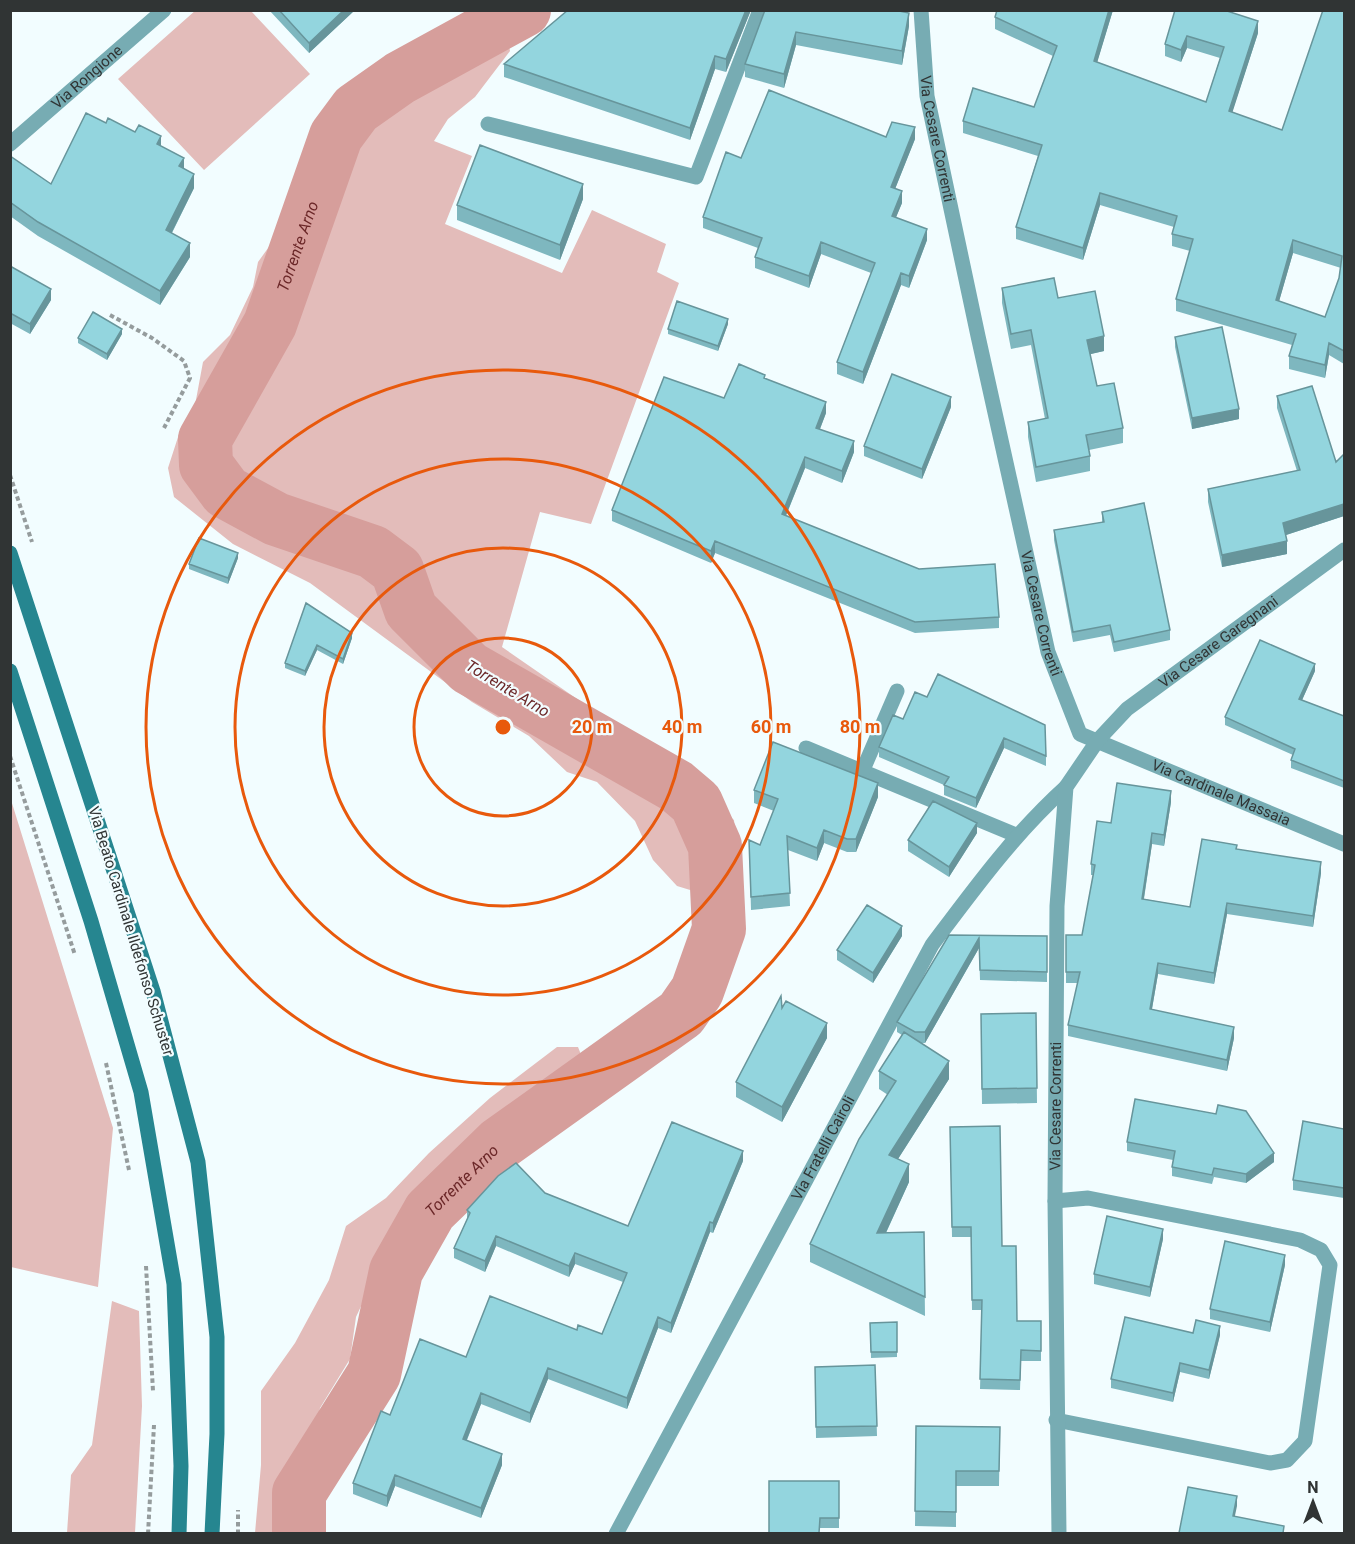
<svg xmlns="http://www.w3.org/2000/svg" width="1355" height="1544" viewBox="0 0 1355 1544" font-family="Roboto,sans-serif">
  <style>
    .green { fill: #e3bcba }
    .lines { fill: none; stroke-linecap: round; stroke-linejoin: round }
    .river { stroke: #d69e9b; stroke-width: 54 }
    .path { stroke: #959c9d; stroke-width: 4; stroke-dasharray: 4.5 3; stroke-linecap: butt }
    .lane { stroke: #77acb3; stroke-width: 15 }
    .street { stroke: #77acb3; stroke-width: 15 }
    .secondary { stroke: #268690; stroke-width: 15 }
    .wall { fill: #7eb7bf; fill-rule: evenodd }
    .shaded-wall { fill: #67959b }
    .building { fill: #93d5de; stroke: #67959b; stroke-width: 1.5; fill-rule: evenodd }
    .ring { fill: none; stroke: #e8590c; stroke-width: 3 }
    .labels { text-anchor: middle; stroke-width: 4.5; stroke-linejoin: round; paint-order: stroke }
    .street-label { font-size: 15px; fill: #303434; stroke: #f2fdff }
    .water-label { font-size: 16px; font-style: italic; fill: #6b2728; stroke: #f2fdff }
    .centre { fill: #e8590c; stroke: #f2fdff; stroke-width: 3 }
    .ring-label { font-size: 18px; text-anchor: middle; font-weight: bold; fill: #e8590c; stroke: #f2fdff; stroke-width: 4.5; stroke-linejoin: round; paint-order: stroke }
  </style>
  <rect width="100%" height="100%" fill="#f2fdff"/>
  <path class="green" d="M196,10L251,11L310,74L204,170L118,79Z
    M473,10L503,11L510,51L475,97L448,119L434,141L472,156L445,224L562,273L592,210L666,244L657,272L679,283L591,524L540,512L502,647L677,768L734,820L739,874L700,893L677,886L653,860L635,821L597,782L567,772L529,736L472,702L310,583L233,544L174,497L168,468L179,434L193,416L203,362L230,335L253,287L258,262L284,226L310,156L333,105L353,90L435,47L465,13Z
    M11,800L113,1128L98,1287L11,1267Z
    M557,1047H578L584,1062L559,1086L505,1114L479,1145L435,1185L395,1233L356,1317L350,1359L320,1408L315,1436L297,1468L283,1502L278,1533H255L261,1465V1391L295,1343L329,1280L346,1226L386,1198L429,1153L490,1098Z
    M112,1301L139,1311L142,1406L135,1533H67L71,1475L92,1445Z"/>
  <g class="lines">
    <path class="river" id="s1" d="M299,1534V1493L374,1374L396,1271L430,1211L499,1144L681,1014L697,991L719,929L715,846L696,803L676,786L469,668L411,610L397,570L373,552L276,519L226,492L206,465L205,439L270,324L336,136L356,109L400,78L524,10"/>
    <path class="path" d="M110,315L152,338L184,361L190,378L164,428
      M10,475L32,542
      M10,756L75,955
      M106,1063L129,1170
      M146,1266L153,1391
      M148,1534L154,1425
      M238,1534V1510"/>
    <path class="lane" d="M488,124L696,177L760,10"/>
    <g class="street">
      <path id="s2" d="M921,10L927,96L978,336L1048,652L1080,734L1344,844"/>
      <path id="s3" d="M10,144L164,10"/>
      <path d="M806,748L1016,835"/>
      <path d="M862,772L897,691"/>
      <path d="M1055,1201L1088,1198L1300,1240L1321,1250L1330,1265L1305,1441L1287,1460L1270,1463L1056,1420"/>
      <path id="s4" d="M616,1534L932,945C974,889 1014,834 1066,787"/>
      <path id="s5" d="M1059,1534L1055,1201L1057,906L1066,787L1098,740L1127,709L1344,550"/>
    </g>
    <path class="secondary" d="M10,553L153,991L198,1162L217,1337V1434L212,1534
      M10,671L91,921L141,1092L174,1284L181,1466L179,1534"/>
  </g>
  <path class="wall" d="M269,10H355L309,53Z
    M568,10H751L726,72L715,69L690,140L504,77V64Z
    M765,10L909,26L902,65L796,45L784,88L745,77V64Z
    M1113,10L1097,62L1206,102L1220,58L1187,48L1181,62L1165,56V44L1175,10L1258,33L1232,112L1282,130L1344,10V364L1329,355L1325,378L1289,369V356L1292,345L1176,311V299L1190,251L1172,246V234L1174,227L1100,205L1083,260L1016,239V227L1038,156L963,133V121L1034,107L1053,56L995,29V17ZM1293,253L1341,268L1339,278L1325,317L1279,301Z
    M106,123L161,146L184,168L194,188L172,233L190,257L160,305L38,236L10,216V156L51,184Z
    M886,137L915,139L895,189L902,203L896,217L927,240L909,288L901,285L863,384L837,374V362L871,273L821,254L809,288L755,268V257L758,248L703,228V217L741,158Z
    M583,199L560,260L457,220V205Z
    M10,266L51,300L30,334L10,323Z
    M1002,288L1058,298L1104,351L1090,354L1097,386L1123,428V443L1089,450L1090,456V471L1036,482L1028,437V422L1045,419L1031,345L1011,349L1002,303Z
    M728,324L718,351L668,334V329Z
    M122,334L107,360L78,343V338Z
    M1175,337L1239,419L1192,429L1175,347Z
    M765,378L826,413L820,429L854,452L842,483L805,468L786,516L999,617V628L915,633L715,553L711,563L612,521V510L724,398Z
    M1277,396L1336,462L1344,516L1286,535L1287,554L1222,567L1208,502V489L1297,471L1277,408Z
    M951,407L922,479L864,456V446Z
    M1102,512L1170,630V640L1114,652L1110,635L1073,642L1054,540V530L1102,523Z
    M238,558L228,584L189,569V564Z
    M306,603L352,638L343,664L317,650L305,676L285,668V663Z
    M1315,671L1302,700L1344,716V788L1291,768V760L1293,755L1225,725V717Z
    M915,692L1046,756V766L1004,748L976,808L944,795V785L879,757V747L903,719Z
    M754,790L878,797L856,852H847L824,843L817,861L788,850L790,906L751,910L749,840L760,845L774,811L754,803Z
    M1171,802L1164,846L1152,844L1144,899L1190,907L1237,849L1321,873L1313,927L1227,914L1214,984L1158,974L1152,1009L1234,1038L1227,1071L1068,1036V1025L1078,983H1066V935H1082L1093,875H1091V864L1111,823Z
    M977,833L949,877L908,851V840Z
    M949,935L1047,936V982L980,980L979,948L925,1043H921L949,1079L898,1159L909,1182L886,1233L924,1232L925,1316L810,1262V1244L888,1095L879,1089V1071L902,1035L897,1032V1022Z
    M902,936L873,983L837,960V950Z
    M782,1008L827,1038L782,1122L736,1097V1082Z
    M1036,1013L1037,1103L982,1104L981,1014Z
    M950,1127L1002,1246L1017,1321H1041V1361H1021L1020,1390L980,1389L982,1310H972L971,1237H952Z
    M1344,1129V1198L1293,1190V1180Z
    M1127,1142L1274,1162L1246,1183L1214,1177L1212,1184L1172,1176V1167L1173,1160L1127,1151Z
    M743,1161L713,1233L710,1232L671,1333L658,1328L627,1409L548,1379L530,1423L481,1404L467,1440L502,1465L481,1518L395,1486L387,1507L353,1494V1483L390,1415L466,1357L577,1330L602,1334L623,1282L575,1264L569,1277L496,1246L485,1272L454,1258V1248L467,1219V1210L545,1193L628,1226Z
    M1163,1239L1150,1297L1094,1284V1274Z
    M1285,1265L1270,1332L1210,1319V1309Z
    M897,1322V1357L871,1358L870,1323Z
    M1193,1333L1220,1335L1209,1379L1180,1372L1173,1402L1111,1388V1379Z
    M875,1365L877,1436L816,1438L815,1367Z
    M916,1426L1000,1427L999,1486H956V1527L915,1526Z
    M839,1481V1528H820L769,1533Z"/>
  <path class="shaded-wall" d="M344,10H355L309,53V43Z
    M746,10H751L726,72V59Z
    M1109,10H1113L1094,73V61Z
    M909,13V26L902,65V51Z
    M1258,21V33L1229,123V111Z
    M796,32V45L784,88V74Z
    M1187,36V48L1181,62V50Z
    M715,56V69L690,140V128Z
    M915,127V139L891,199V187Z
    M161,136V150L157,144Z
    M184,158V171L179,166Z
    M194,174V188L166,244V230Z
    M583,184V199L560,260V245Z
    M902,191V203L892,227V216Z
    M1100,193V205L1083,260V248Z
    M927,229V240L909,288V276Z
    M1293,240V253L1276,312V300Z
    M821,242V254L809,288V276Z
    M190,243V257L160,305V291Z
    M901,273V285L863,384V372Z
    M51,289V300L30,334V324Z
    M728,319V324L718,351V346Z
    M122,329V334L107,360V354Z
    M1104,336V351L1087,355V340Z
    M1329,343V355L1325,378V365Z
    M951,397V407L922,479V469Z
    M826,402V413L816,439V428Z
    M1239,409V419L1192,429V418Z
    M854,441V452L842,483V471Z
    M805,457V468L782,525V514Z
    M1344,504V516L1283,536V523Z
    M715,541V553L711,563V551Z
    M1287,541V554L1222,567V555Z
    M238,553V558L228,584V578Z
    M352,633V638L343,664V659Z
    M317,645V650L305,676V671Z
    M1315,664V671L1299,707V699Z
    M1004,738V748L976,808V798Z
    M878,783V797L856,852V839Z
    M1171,791V802L1164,846V835Z
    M977,823V833L949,877V867Z
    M824,830V843L817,861V848Z
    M1152,833V844L1142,910V899Z
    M1321,862V873L1313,927V916Z
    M1227,903V914L1214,984V973Z
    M902,926V936L873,983V973Z
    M979,938V948L925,1043V1032Z
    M1158,963V974L1150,1020V1009Z
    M827,1023V1038L782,1122V1107Z
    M1234,1027V1038L1227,1071V1060Z
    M949,1061V1079L889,1173V1155Z
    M743,1151V1161L713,1233V1223Z
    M1274,1153V1162L1246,1183V1174Z
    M909,1164V1182L877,1252V1233Z
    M710,1222V1232L671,1333V1323Z
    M1163,1229V1239L1150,1297V1287Z
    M496,1236V1246L485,1272V1261Z
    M575,1253V1264L569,1277V1266Z
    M1285,1255V1265L1270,1332V1322Z
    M658,1317V1328L627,1409V1398Z
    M1220,1326V1335L1209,1379V1370Z
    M1180,1363V1372L1173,1402V1393Z
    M548,1368V1379L530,1423V1413Z
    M481,1393V1404L463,1449V1439Z
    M502,1454V1465L481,1518V1508Z
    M395,1475V1486L387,1507V1496Z
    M1237,1496V1506L1233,1525V1516Z"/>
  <path class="building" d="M279,10H344L309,43Z
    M568,10H746L726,59L715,56L690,128L504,64Z
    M765,10H894L909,13L902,51L796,32L784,74L745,64Z
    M997,10H1109L1094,61L1206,102L1224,47L1187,36L1181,50L1165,44L1175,10H1224L1258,21L1229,111L1282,130L1323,10H1344V351L1329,343L1325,365L1289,356L1296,334L1176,299L1193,239L1172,234L1177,216L1100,193L1083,248L1016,227L1042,145L963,121L973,88L1034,107L1057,46L995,17ZM1293,240L1342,256L1339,278L1325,317L1276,300Z
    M769,90L886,137L892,122L915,127L891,187L902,191L892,216L927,229L909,276L901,273L863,372L837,362L875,263L821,242L809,276L755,257L762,238L703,217L726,152L741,158Z
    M86,113L106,123L108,118L135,132L139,125L161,136L157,144L184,158L179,166L194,174L166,230L190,243L160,291L38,222L10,202V156L51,184Z
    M480,145L583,184L560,245L457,205Z
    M10,266L51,289L30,324L10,313Z
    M1054,278L1058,298L1095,291L1104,336L1087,340L1097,386L1114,383L1123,428L1086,435L1090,456L1036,467L1028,422L1048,418L1031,330L1011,334L1002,288Z
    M677,301L728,319L718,346L668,329Z
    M93,312L122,329L107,354L78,338Z
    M1222,327L1239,409L1192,418L1175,337Z
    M739,364L765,375L764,378L826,402L816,428L854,441L842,471L805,457L782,514L919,569L995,564L999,617L915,622L715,541L711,551L612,510L664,377L724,398Z
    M892,374L951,397L922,469L864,446Z
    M1312,386L1336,462L1344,454V504L1283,523L1287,541L1222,555L1208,489L1300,470L1277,396Z
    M1144,503L1170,630L1114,642L1110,625L1073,632L1054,530L1104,522L1102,512Z
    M199,538L238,553L228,578L189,564Z
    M306,603L352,633L343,659L317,645L305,671L285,663Z
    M1260,640L1315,664L1299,699L1344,716V781L1291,760L1295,749L1225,717Z
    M938,674L1045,725L1046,756L1004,738L976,798L944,785L949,777L879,747L893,715L903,719L915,692L927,697Z
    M773,742L878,783L856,839H847L824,830L817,848L787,836L790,893L751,897L749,840L760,845L778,799L754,790Z
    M1117,783L1171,791L1164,835L1152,833L1142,899L1190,907L1202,839L1237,845L1236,849L1321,862L1313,916L1227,903L1214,973L1158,963L1150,1009L1234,1027L1227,1060L1068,1025L1080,972H1066V935H1082L1095,865L1091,864L1097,821L1111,823Z
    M933,801L977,823L949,867L908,840Z
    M867,905L902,926L873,973L837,950Z
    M949,935L1047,936V972L980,970L979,938L925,1032H915L897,1022Z
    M781,996L782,1008L786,1001L827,1023L782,1107L736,1082Z
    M1036,1013L1037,1088L982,1089L981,1014Z
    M904,1032L949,1061L889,1155L909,1164L877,1233L924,1232L925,1297L810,1244L859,1139L896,1081L879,1071Z
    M1135,1099L1216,1114L1218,1105L1246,1111L1274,1153L1246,1174L1214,1168L1212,1175L1172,1167L1175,1151L1127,1142Z
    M1303,1121L1344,1129V1188L1293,1180Z
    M672,1122L743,1151L713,1223L710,1222L671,1323L658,1317L627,1398L548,1368L530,1413L481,1393L463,1439L502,1454L481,1508L395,1475L387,1496L353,1483L381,1411L390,1415L420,1339L466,1357L490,1296L577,1330L578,1325L602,1334L627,1273L575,1253L569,1266L496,1236L485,1261L454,1248L470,1213L467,1210L498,1176L516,1163L545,1193L628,1226Z
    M1000,1126L1002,1246H1016L1017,1321H1041V1351L1021,1350L1020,1380L980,1379L982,1300H972L971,1227H952L950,1127Z
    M1107,1216L1163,1229L1150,1287L1094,1274Z
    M1225,1241L1285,1255L1270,1322L1210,1309Z
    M1125,1317L1193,1333L1196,1320L1220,1326L1209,1370L1180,1363L1173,1393L1111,1379Z
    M897,1322V1352H871L870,1323Z
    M875,1365L877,1426L816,1427L815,1367Z
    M916,1426L1000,1427L999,1471H956V1512L915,1511Z
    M769,1481H839V1518H820L819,1533H769Z
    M1188,1487L1237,1496L1233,1516L1284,1526L1283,1533H1179Z"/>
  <g class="ring">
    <circle cx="503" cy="727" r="89"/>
    <circle cx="503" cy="727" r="179"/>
    <circle cx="503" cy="727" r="268"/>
    <circle cx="503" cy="727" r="357"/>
  </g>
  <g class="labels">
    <g class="street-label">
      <text dy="5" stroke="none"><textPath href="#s3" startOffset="102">Via Rongione</textPath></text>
      <text dy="5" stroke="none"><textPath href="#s2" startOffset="130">Via Cesare Correnti</textPath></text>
      <text dy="5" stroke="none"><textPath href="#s2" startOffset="616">Via Cesare Correnti</textPath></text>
      <text dy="5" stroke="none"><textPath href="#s5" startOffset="960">Via Cesare Garegnani</textPath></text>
      <text dy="5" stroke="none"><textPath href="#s2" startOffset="896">Via Cardinale Massaia</textPath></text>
      <text transform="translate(131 931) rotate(73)" y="5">Via Beato Cardinale Ildefonso Schuster</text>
      <text dy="5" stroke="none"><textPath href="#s5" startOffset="428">Via Cesare Correnti</textPath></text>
      <text dy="5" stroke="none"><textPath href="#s4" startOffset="438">Via Fratelli Cairoli</textPath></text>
    </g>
    <g class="water-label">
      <text dy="6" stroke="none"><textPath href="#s1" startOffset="1752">Torrente Arno</textPath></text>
      <text transform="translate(508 688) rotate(31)" y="6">Torrente Arno</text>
      <text dy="6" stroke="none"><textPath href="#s1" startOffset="400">Torrente Arno</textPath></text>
    </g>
  </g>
  <circle cx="503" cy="727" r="9" class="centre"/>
  <g class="ring-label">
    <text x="592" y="733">20 m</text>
    <text x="682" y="733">40 m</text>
    <text x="771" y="733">60 m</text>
    <text x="860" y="733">80 m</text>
  </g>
  <rect width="1355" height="1544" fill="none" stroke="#303434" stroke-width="24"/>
  <g transform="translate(1313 1502)" stroke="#f2fdff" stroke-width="4.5" paint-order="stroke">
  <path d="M0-4.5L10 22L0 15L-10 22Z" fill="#303434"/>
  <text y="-9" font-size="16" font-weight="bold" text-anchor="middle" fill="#303434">N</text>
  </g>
</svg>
